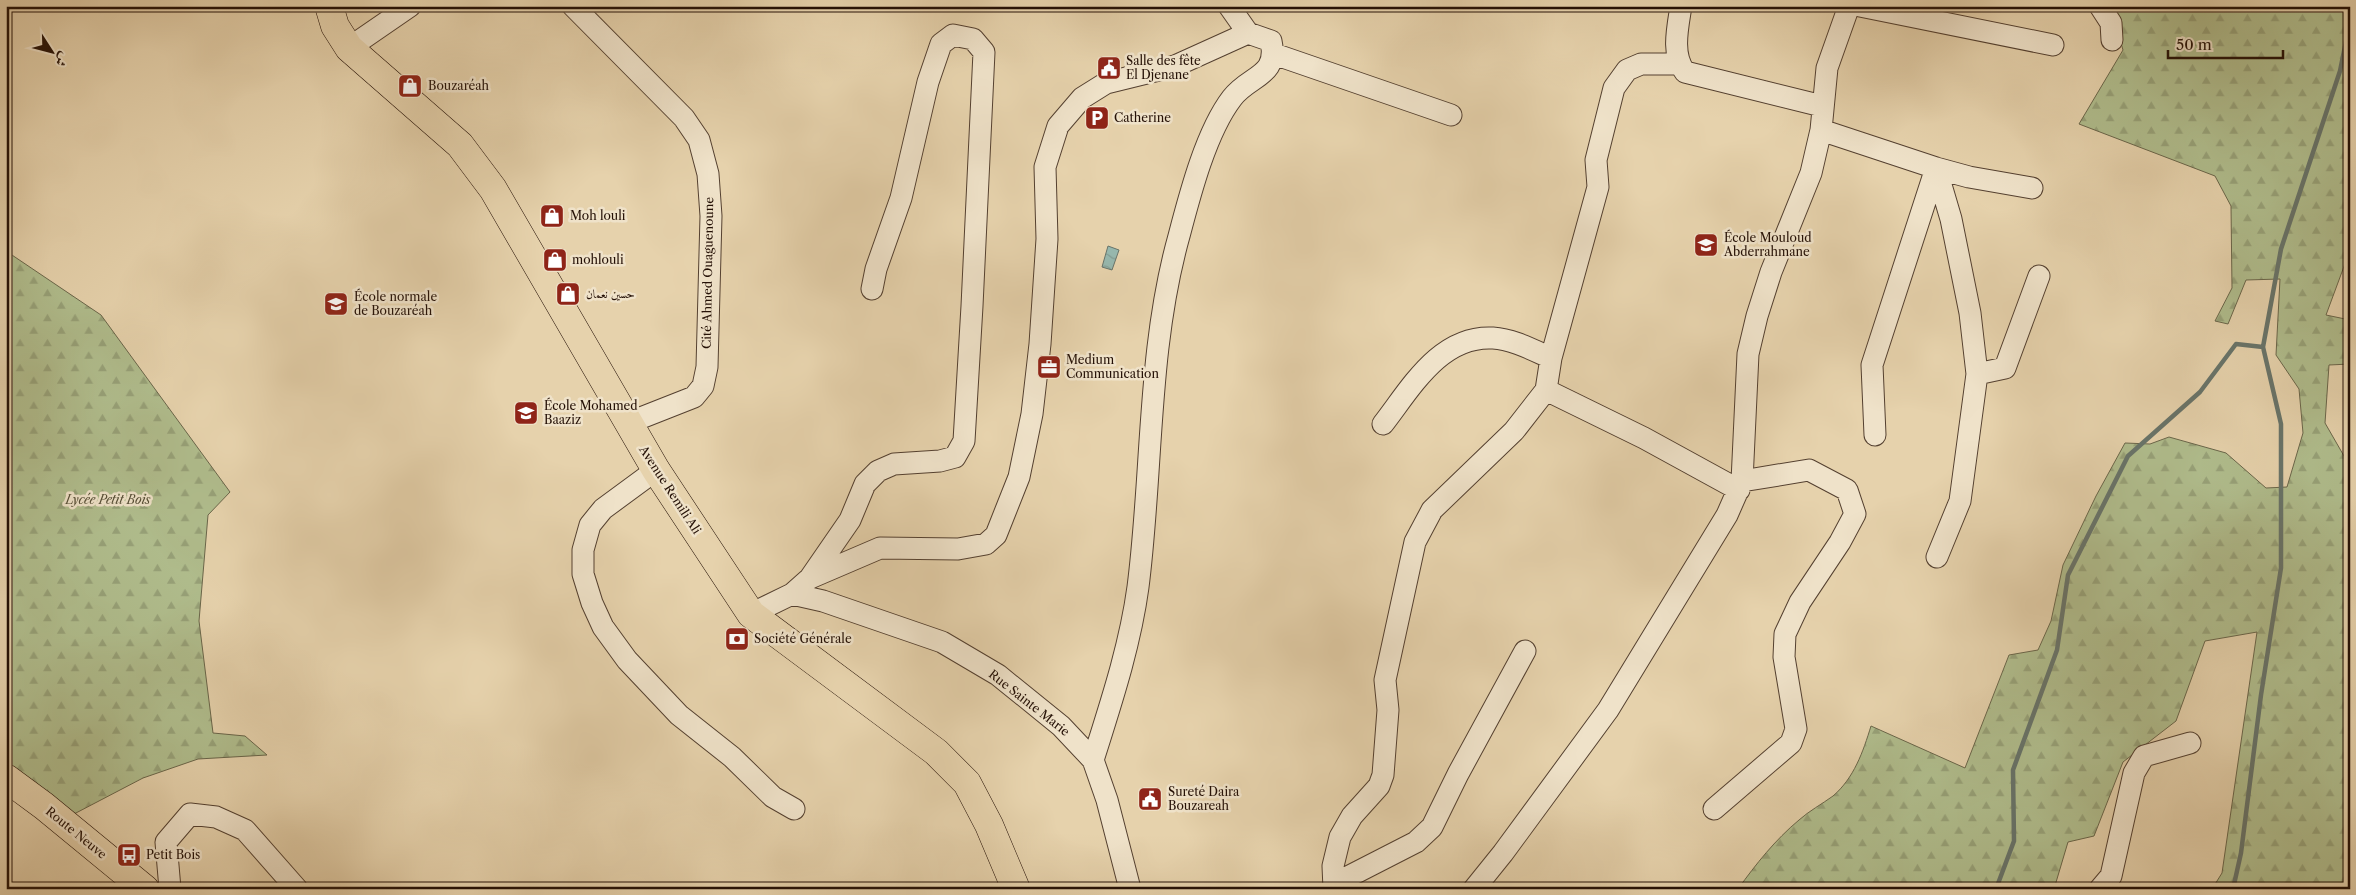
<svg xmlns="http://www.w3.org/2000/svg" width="2356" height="895" viewBox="0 0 2356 895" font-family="'Libre Caslon Text',Amiri,serif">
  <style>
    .forest { fill: url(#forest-firs); stroke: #6a664a }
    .water { fill: url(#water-waves); stroke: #68746a }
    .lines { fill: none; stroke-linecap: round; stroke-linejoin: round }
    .stream { stroke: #68746a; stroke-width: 4.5 }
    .minor-casing { stroke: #544030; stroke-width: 23 }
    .major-casing { stroke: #241006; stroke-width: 29 }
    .minor { stroke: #efe2c9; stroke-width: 21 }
    .major { stroke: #e6d2ac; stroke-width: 28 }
    .labels { text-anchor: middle; stroke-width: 5; stroke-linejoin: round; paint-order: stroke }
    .poi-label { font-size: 12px; fill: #241006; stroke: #efe2c9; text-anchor: start }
    .street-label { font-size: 12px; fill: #241006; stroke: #efe2c9 }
    .park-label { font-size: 12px; font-style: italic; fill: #554d35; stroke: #efe2c9 }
  </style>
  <defs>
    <pattern id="forest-firs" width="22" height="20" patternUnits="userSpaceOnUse" patternTransform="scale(1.25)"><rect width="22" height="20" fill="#b0bd8d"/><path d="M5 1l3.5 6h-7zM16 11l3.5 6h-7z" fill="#97a178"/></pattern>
    <pattern id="water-waves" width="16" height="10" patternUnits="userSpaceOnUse" patternTransform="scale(1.25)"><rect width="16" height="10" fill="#96b7ad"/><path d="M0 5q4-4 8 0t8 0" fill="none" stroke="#819c93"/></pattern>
  </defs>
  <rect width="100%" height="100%" fill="#e6d2ac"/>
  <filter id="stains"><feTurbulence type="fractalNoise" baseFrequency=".004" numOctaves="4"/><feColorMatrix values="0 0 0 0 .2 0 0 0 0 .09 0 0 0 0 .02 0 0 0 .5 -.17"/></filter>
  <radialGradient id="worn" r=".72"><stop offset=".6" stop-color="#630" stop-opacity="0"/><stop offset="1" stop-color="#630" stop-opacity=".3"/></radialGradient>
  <path class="forest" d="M2110,6H2350V261H2346L2326,315L2350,320V364L2329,365L2325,423L2344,456L2350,457V889H2212L2222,873L2257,632L2205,641L2176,721L2123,762L2094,836L2068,842L2054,889H1738C1756,864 1775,840 1799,820C1809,811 1822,804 1833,796C1854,778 1863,752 1871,726L1965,768L2009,655L2038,650L2051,621L2063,565L2096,496L2125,443L2150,444L2169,437L2226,453L2266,488L2287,487L2303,433L2299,389L2276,355L2280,279L2246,280L2228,324L2215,321L2232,288L2231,206L2215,176L2079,124L2123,50Z
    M6,251L101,315L230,492L208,515L199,621L213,733L245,736L267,755L198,759L143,778L74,814L6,761Z"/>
  <path class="water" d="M1108,246L1119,250L1112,270L1102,267Z"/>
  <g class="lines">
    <path class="stream" d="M1996,889L2014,841L2013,770L2057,650L2068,575L2128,456L2200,392L2236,344L2263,347
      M2233,889L2241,853L2261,695L2281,568V424L2263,347L2281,249L2340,71L2350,22"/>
    <defs>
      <path id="minor" d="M573,6L684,118L699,140L708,174L711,216L707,367L703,386L694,397L628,423
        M1681,6C1678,26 1671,55 1685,72L1822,106
        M1860,6L2053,45
        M2100,6L2111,23L2112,40
        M349,48L410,6
        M1274,54L1451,115
        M1821,130L1936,168L1969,177L2032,188
        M1977,374L2005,368L2039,276
        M1546,390L1644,438L1739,490
        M1383,424C1411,388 1440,335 1493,338C1512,339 1533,350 1551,358
        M1875,435L1872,365L1936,168L1951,219L1970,313L1977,374L1960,501L1937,557
        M656,470L603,509L590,525L583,550V574L592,603L603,627L627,660L679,715L732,757L773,797L794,809
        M810,578L850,520L865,484L878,471L894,464L940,461L955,457L964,441L972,306L984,52L973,39L953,35L941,44L928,82L901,198L876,269L872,289
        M792,594L810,578L880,548L958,549L986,544L996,535L1019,477L1032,414L1040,344L1047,239L1045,167L1058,126L1082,98L1106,83L1175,66L1248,33
        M751,614L792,594L823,601L942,642L998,675L1061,726L1093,760L1107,800L1130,889
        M1093,760C1111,703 1130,646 1138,587C1153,470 1147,350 1179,236C1190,194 1206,132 1232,98C1249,75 1279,77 1271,41L1248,33L1229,6
        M1714,809L1791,743L1796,729L1784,657L1785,634L1800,602L1840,542L1855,514L1847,490L1809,470L1742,481
        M1334,884L1416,842L1432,827L1458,774L1525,651
        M170,889L166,842L190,814L216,817L245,830L297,889
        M1334,889L1333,866L1340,837L1352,816L1379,786L1383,775L1388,710L1385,680L1415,542L1432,510L1514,431L1546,390L1551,358L1598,187L1596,160L1614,88L1627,70L1641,64H1678
        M1474,889L1503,853L1608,710L1727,515L1742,481L1748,354L1757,316L1771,272L1811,173L1821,130L1827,68L1849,6
        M2100,889L2111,876L2134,773L2144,756L2190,743"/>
      <path id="major" d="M329,6L335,26L349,48L460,145L493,189L656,470L751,614L936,752L967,783L989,825L1016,889
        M6,778L44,806L145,889"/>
    </defs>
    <use href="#minor" class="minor-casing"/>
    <use href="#major" class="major-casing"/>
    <use href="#minor" class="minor"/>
    <use href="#major" class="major"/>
  </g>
  <defs>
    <symbol id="civic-square" viewBox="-11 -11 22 22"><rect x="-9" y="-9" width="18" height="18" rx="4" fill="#8f2418" stroke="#efe2c9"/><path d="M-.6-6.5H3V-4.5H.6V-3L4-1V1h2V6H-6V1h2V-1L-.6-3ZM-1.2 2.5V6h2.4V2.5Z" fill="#fff"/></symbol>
    <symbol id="shop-square" viewBox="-11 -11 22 22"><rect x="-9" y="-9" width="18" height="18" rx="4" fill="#8f2418" stroke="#efe2c9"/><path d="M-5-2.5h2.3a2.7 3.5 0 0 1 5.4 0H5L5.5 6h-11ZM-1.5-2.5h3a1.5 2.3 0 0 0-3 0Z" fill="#fff"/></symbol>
    <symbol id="parking-square" viewBox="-11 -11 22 22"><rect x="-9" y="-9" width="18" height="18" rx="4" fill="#8f2418" stroke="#efe2c9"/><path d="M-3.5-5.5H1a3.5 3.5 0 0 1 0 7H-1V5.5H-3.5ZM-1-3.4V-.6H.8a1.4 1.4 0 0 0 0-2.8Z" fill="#fff"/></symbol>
    <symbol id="school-square" viewBox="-11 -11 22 22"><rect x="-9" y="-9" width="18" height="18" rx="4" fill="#8f2418" stroke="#efe2c9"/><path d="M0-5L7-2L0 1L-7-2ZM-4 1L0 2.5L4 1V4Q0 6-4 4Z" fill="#fff"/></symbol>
    <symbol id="university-square" viewBox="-11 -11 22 22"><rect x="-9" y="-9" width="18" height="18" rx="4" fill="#8f2418" stroke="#efe2c9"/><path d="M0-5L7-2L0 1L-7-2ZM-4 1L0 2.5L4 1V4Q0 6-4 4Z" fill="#fff"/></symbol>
    <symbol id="office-square" viewBox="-11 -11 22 22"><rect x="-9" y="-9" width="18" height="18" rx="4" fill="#8f2418" stroke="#efe2c9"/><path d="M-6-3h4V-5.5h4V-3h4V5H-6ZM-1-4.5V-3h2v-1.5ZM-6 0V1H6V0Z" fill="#fff"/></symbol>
    <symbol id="bank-square" viewBox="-11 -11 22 22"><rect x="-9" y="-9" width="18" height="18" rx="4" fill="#8f2418" stroke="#efe2c9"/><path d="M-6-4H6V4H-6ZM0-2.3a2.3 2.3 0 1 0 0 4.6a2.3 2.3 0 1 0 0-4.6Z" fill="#fff"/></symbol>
    <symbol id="bus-square" viewBox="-11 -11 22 22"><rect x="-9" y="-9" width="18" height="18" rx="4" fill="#8f2418" stroke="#efe2c9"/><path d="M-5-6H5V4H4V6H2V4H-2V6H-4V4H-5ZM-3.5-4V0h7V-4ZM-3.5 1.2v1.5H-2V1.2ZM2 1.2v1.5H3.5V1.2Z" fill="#fff"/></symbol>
  </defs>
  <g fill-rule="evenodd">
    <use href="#civic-square" x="1095" y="54" width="28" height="28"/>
    <use href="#shop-square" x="396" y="72" width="28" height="28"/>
    <use href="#parking-square" x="1083" y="104" width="28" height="28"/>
    <use href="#shop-square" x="538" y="202" width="28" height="28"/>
    <use href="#school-square" x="1692" y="231" width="28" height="28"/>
    <use href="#shop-square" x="541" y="246" width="28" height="28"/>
    <use href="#shop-square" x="554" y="280" width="28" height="28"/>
    <use href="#university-square" x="322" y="290" width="28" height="28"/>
    <use href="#office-square" x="1035" y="353" width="28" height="28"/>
    <use href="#school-square" x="512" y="399" width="28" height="28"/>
    <use href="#bank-square" x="723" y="625" width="28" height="28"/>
    <use href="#civic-square" x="1136" y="785" width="28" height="28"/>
    <use href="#bus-square" x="115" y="841" width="28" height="28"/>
  </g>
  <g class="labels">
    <g class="poi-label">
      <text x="1126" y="65">Salle des fête<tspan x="1126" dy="14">El Djenane</tspan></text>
      <text x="428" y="90">Bouzaréah</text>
      <text x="1114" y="122">Catherine</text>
      <text x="570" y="220">Moh louli</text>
      <text x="1724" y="242">École Mouloud<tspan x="1724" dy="14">Abderrahmane</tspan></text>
      <text x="572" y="264">mohlouli</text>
      <text x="586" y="298">حسين نعمان</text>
      <text x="354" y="301">École normale<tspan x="354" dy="14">de Bouzaréah</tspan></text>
      <text x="1066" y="364">Medium<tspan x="1066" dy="14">Communication</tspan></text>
      <text x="544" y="410">École Mohamed<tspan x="544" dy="14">Baaziz</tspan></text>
      <text x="754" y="643">Société Générale</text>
      <text x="1168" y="796">Sureté Daira<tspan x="1168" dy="14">Bouzareah</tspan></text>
      <text x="146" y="859">Petit Bois</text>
    </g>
    <g class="street-label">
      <text transform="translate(708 273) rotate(-89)" y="4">Cité Ahmed Ouaguenoune</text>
      <text transform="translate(670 490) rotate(57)" y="4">Avenue Remili Ali</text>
      <text transform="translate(1029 703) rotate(38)" y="4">Rue Sainte Marie</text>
      <text transform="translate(76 833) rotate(39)" y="4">Route Neuve</text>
    </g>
    <g class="park-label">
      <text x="108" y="504">Lycée Petit Bois</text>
    </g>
  </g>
  <rect width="2356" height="895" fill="none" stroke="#e6d2ac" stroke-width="25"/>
  <rect x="8" y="8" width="2341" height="880" fill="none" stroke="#241006" stroke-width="2.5"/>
  <rect x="12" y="12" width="2331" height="870" fill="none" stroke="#241006"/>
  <g transform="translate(52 52) rotate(126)" stroke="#efe2c9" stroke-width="4" paint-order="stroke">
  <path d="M0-4L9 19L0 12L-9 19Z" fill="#241006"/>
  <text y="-8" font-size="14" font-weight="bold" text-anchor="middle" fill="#241006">ش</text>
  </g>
  <path d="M2168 50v8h115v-8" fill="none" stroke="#241006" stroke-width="2.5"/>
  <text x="2176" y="50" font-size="15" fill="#241006" stroke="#efe2c9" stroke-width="4" paint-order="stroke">50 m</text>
  <rect width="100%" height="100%" filter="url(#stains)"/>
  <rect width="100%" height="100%" fill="url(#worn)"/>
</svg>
